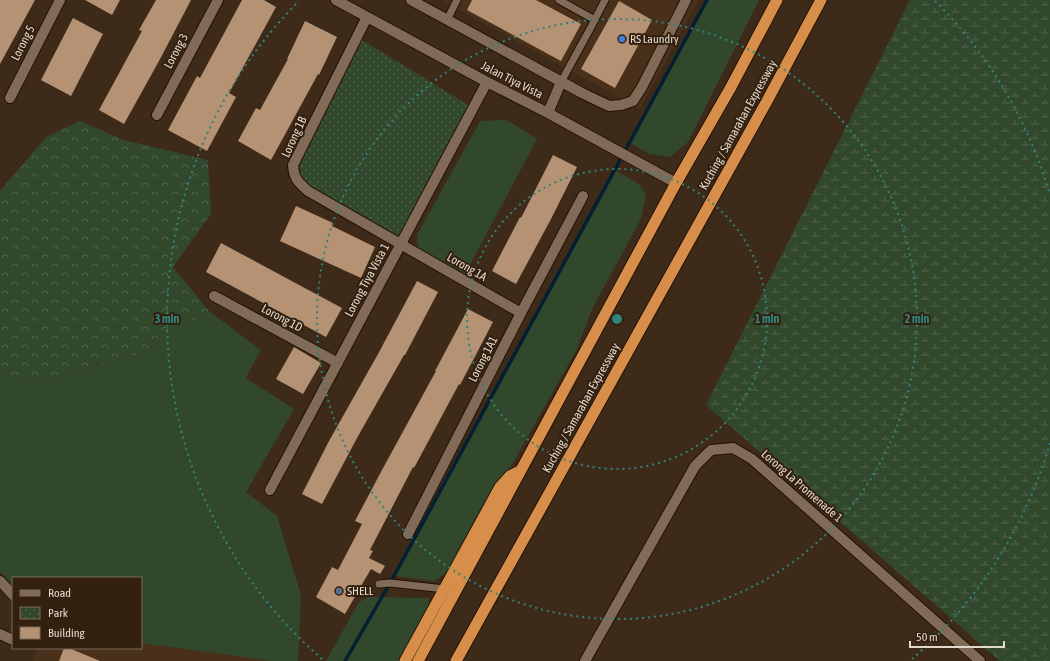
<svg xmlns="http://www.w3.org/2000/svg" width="1050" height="661" viewBox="0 0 1050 661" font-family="'Asap Condensed',sans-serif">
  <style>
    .built { fill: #48301a }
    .grass { fill: #32482d }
    .forest { fill: url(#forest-crowns) }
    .wetland { fill: url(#wetland-marsh) }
    .park { fill: url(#park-dots) }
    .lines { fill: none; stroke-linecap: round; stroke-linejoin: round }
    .stream { stroke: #032032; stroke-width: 3.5 }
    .building { fill: #b59273 }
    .service-casing { stroke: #231203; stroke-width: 9 }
    .minor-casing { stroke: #231203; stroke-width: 12 }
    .trunk-casing { stroke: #231203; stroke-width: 13 }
    .service { stroke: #816b58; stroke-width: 7 }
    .minor { stroke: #816b58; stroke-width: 10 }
    .trunk { stroke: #d88e4b; stroke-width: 11 }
    .ring { fill: none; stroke: #2f857c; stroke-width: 2; stroke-dasharray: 2 4 }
    .shop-dot { fill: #3f7fe0; stroke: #33200f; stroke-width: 1.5 }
    .service-dot { fill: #5c6f8a; stroke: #33200f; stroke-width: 1.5 }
    .labels { text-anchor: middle; stroke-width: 4; stroke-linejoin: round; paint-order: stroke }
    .poi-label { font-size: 12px; fill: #e4d8cd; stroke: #33200f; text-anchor: start }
    .street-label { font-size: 12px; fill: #e4d8cd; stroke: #33200f }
    .centre { fill: #2f857c; stroke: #33200f; stroke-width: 2 }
    .ring-label { font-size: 12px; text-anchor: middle; font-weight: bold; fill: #2f857c; stroke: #33200f; stroke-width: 4; stroke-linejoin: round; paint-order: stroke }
  </style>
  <defs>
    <pattern id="forest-crowns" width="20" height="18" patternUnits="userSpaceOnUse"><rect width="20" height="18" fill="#32482d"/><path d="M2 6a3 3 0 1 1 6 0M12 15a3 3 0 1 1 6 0" fill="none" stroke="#50624a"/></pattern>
    <pattern id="wetland-marsh" width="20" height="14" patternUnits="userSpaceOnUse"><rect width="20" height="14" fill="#32482d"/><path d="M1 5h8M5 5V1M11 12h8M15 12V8" fill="none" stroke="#50624a"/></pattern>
    <pattern id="park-dots" width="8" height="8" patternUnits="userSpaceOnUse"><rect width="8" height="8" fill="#32482d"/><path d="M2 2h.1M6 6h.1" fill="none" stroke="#50624a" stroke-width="1.8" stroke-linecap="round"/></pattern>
  </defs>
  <rect width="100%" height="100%" fill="#3d2a19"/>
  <path class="built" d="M441,0H699L640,109Z
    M141,643L272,661H33L37,648H141Z"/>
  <path class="grass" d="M707,0H759L688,142L670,157L649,154L630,143Z
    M507,120L537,139L462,280L418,254L417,235L480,121Z
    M615,170L640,185L646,195L641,219L592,309L576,351L511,466L492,489L448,572L434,581L394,576Z
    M209,311L261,350L246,378L294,409L246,492L277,516L301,595L298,661H272L141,643V578H13V586L0,572V375L50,379L139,354Z
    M369,597L429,598V610L400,661H326L359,602Z"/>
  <path class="forest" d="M80,121L124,140L208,160L211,214L173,267L209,311L139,354L50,379L0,375V191L46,137Z"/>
  <path class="wetland" d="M910,0H1050V661H1000L706,405Z"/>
  <path class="park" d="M357,37L473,108L401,244L308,191L294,175Z"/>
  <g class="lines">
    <path class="stream" d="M345,661L394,576L707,0"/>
  </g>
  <path class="building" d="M0,0H35L0,64Z
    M85,0H120L112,15Z
    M156,0H191L159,61L124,124L99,110L142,31L139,30Z
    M242,0H264L276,7L229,93L236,97L207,151L168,130L197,76L200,78Z
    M472,0H536L581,24L561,61L467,10Z
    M619,1L652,20L615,88L581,69Z
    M73,18L103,34L71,96L41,80Z
    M305,21L337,37L319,75L318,74L271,160L238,141L256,108L260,110L288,59H287Z
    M553,155L577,167L551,219L516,284L492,271L520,217L521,218Z
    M296,206L333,223L332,226L375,247L361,278L280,241Z
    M221,243L342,308L326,337L206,272Z
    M417,281L438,292L405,355H404L357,438L322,504L302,494L329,441L378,354Z
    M468,309L493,322L460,385L459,384L414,468L413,467L370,550L373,551L369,558L385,566L380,574L371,569L361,586L345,614L316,597L332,567L338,570L362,524L355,521L382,470L436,371H435Z
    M294,347L321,363L303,394L276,379Z
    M64,648H69L100,661H59Z"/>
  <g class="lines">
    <defs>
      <path id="service" d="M559,0L595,20
        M447,20L457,0
        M561,82L590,29L605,0
        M379,584L390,583L445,589"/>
      <path id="minor" d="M336,0L487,82L548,113L676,183
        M411,0L582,93L609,106L621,105L633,101L642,87L686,0
        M367,17L293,165C294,179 298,182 308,191L521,313
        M10,98L60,0
        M548,113L561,82
        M157,115L218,0
        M214,296L338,363
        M270,490L487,82
        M408,534L521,313L583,196
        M0,581L13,595
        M0,634L13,640
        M585,661L695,466L711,450L733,448L752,459L980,661"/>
      <path id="trunk" d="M405,661L500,487L510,476L520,471
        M418,661L676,183L731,87L777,0
        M456,661L767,101L821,0"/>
    </defs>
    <use href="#service" class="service-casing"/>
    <use href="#minor" class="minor-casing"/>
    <use href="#trunk" class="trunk-casing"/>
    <use href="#service" class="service"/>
    <use href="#minor" class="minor"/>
    <use href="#trunk" class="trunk"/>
  </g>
  <g class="ring">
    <circle cx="617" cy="319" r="150"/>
    <circle cx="617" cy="319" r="300"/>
    <path d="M1050 443A450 450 0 0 1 912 659M322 659A450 450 0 0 1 299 1M935 1A450 450 0 0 1 1050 195"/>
  </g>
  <circle class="shop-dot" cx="622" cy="39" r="4"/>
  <circle class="service-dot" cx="339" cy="591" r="4"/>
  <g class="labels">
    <g class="poi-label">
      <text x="630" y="43">RS Laundry</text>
      <text x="347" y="595">SHELL</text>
    </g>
    <g class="street-label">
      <text transform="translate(23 43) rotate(-63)" y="4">Lorong 5</text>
      <text transform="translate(176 51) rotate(-62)" y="4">Lorong 3</text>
      <text transform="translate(512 80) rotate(27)" y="4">Jalan Tiya Vista</text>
      <text transform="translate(738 125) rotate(-61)" y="4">Kuching / Samarahan Expressway</text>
      <text transform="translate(294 137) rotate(-65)" y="4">Lorong 1B</text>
      <text transform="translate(467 267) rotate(30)" y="4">Lorong 1A</text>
      <text transform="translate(367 280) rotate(-62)" y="4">Lorong Tiya Vista 1</text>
      <text transform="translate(282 318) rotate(28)" y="4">Lorong 1D</text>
      <text transform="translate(483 359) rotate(-63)" y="4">Lorong 1A1</text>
      <text transform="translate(581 408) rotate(-61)" y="4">Kuching / Samarahan Expressway</text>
      <text transform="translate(802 486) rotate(41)" y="4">Lorong La Promenade 1</text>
    </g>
  </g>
  <circle cx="617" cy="319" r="6" class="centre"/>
  <g class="ring-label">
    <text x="767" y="323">1 min</text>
    <text x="917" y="323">2 min</text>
    <text x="167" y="323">3 min</text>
  </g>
  <rect x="12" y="577" width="130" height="72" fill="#33200f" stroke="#7a6a5b"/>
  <rect x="20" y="590" width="20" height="6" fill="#816b58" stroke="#7a6a5b"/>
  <text x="48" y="597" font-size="12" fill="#e4d8cd">Road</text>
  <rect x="20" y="607" width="20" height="12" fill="url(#park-dots)" stroke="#7a6a5b"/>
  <text x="48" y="617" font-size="12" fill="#e4d8cd">Park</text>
  <rect x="20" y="627" width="20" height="12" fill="#b59273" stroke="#7a6a5b"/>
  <text x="48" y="637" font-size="12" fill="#e4d8cd">Building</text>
  <path d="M910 641v6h94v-6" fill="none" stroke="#e4d8cd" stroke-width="2"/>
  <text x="916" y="641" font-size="12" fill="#e4d8cd" stroke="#33200f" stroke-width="3" paint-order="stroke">50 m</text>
</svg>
